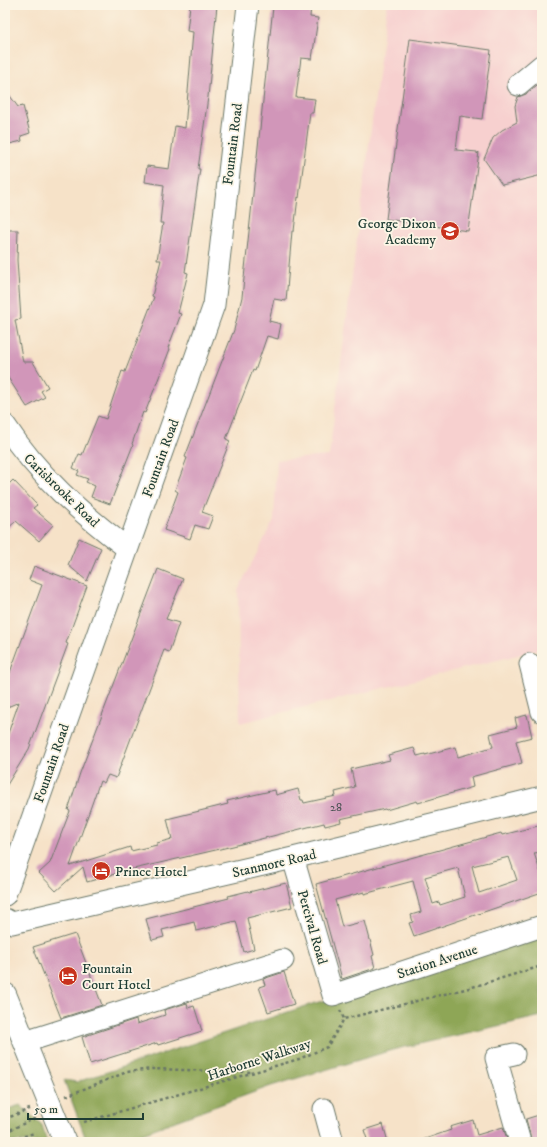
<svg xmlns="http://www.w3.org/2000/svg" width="547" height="1147" viewBox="0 0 547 1147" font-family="'IM FELL DW Pica',serif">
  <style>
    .built { fill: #f7d0cf }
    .forest { fill: #8ea657; stroke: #567246 }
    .building { fill: #d196b9; fill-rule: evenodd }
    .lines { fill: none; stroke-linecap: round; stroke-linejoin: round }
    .minor-casing { stroke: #6a7768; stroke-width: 23 }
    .highway-casing { stroke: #6a7768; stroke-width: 24 }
    .path { stroke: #6a7768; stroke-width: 2.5; stroke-dasharray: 3 3; stroke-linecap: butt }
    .minor { stroke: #fff; stroke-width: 21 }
    .highway { stroke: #fff; stroke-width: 22 }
    .labels { text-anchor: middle; stroke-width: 3.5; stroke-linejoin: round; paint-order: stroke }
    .number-label { font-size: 12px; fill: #4c5355 }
    .street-label { font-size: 14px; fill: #1f3d34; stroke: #fcf5e5 }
    .poi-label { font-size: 14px; fill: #1f3d34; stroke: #fcf5e5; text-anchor: start }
  </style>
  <rect width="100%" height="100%" fill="#fcf5e5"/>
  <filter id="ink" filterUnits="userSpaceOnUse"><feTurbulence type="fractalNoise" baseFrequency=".025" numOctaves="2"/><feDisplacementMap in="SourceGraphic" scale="8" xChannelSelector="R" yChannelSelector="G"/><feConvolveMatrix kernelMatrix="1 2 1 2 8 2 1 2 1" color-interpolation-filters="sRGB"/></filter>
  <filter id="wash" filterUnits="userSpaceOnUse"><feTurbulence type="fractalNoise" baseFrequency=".012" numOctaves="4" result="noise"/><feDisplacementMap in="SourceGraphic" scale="16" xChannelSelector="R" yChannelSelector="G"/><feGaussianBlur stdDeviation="0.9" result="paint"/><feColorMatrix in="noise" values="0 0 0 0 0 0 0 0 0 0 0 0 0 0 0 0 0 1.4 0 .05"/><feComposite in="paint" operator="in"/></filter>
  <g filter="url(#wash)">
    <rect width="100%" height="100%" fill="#f6e2c8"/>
    <path class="built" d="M387,5H542V649L240,723L238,590L274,520L277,460L329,456Z"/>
    <path class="forest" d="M542,935V1016L396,1049L271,1086L118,1142H87L64,1080L77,1082L309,1005Z
      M20,1105L42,1125L47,1142H5V1110Z"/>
    <g id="blocks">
      <path class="building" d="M190,5H217L208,97L198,169H200L185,272L188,273L178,313L181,314L168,348L170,349L145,413L143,412L132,444L133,445L110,504L91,497L95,486L86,482L88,479L77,475L79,471L73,468L79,454L82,455L98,416L106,419L122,371L125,372L154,297L152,296L161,260H157L163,223H160L164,185L145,182L147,166L169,169L175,126L185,128L193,32L187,31Z
        M279,5H311L310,17L318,18L312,59L301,58L296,97L315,99L313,113H310L299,198L298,197L294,231H292L286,301L274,299L269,321L281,324L278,339L267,336L255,371L253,370L226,439L230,441L202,512L213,516L208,529L195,525L190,539L164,530L178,492L175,490L187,458L185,457L234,330L242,297L273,7L278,8Z
        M410,39L491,50L482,119L460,116L456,150L477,152V154L479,152L468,231L386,219Z
        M542,81V175L502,185L484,159L493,138L502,130L517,122L515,106L518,97L526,94Z
        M5,89L18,107L23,106L30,133L21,136L22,141L5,145Z
        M5,230H18L17,260L21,319L15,320L23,362H33L48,387L41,391L45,397L27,407L5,373Z
        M13,480L37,505L33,508L53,525L39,541L16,521L5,531V515L10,510L5,504V488Z
        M79,538L101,548L87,581L68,565Z
        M34,566L87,586L66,643L68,644L29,749L5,788V742L19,702L5,708V686L42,585L29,580Z
        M158,569L183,579L166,619L179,623L169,652L164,650L116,778L108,775L104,783L100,781L70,866L130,847L131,851L157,845V843L172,839L167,819L228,804L227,801L275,790L276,795L298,789L301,800H303L304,803L336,796L335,792L355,787L351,769L390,760L388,755L414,748L417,756L425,754V755L455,747L458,757L489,748L493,747L490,734L517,727L515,718L527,715L532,737L516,741L522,763L471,777L473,787L418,803L417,801L386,810L385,809L340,819L341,822L325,826L324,823L233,846L125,871L87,882L83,867L56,891L39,873L50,863L70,811L68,810L80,773Z
        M542,825V852L534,853L542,877V892L414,936L409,923L413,922L411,915L421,912L413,881L364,894V892L335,900L342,927L365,921L374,955L372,956L375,968L342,979L316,884L501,833L502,835ZM509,857L517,880L479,893L472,866ZM458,868L465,897L440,905L439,902L433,904L425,877Z
        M286,883L292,907L247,918L254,949L244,952L236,921L196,931L194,922L162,930L164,937L152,940L146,919L229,898L228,896L248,891L249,892Z
        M75,934L102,1005L61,1018L33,947Z
        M284,972L294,1004L268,1012L259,987L265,985L263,979Z
        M187,1003L188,1008L194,1006L202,1031L158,1045L157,1043L90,1064L82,1037L136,1019L137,1024L165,1015L164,1010Z
        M542,1114V1142H532L526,1119Z
        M473,1120L477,1135L503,1127L508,1142H422V1140L451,1130L450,1127Z
        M383,1124L388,1142H368L364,1130Z"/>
    </g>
  </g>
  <g filter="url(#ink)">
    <use href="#blocks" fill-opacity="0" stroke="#6a7768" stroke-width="1"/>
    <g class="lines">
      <defs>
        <path id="minor" d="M518,85L542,65
          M5,425C38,475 79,512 127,548
          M530,664L542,712
          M293,858L333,995L542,926
          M5,895L214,305L248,5
          M5,919L12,923L293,858L542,797
          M25,1042L283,960
          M514,1054L496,1058L520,1142
          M324,1109L333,1142"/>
        <path id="highway" d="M5,994L65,1142"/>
      </defs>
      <use href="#minor" class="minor-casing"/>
      <use href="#highway" class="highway-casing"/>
      <path class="path" d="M340,1010L344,1019
        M66,1096L127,1072L152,1069L252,1072
        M5,1119L32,1108
        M84,1122L299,1059L327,1047L344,1019L469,988L542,966
        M5,1132L36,1118
        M5,1132L9,1141
        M7,1142L34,1133"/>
      <use href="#minor" class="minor"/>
      <use href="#highway" class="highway"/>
    </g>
  </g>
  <defs>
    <symbol id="school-disc" viewBox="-11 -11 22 22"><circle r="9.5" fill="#c8321e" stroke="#fcf5e5"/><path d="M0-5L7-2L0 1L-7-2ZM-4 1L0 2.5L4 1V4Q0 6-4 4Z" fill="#fff"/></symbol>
    <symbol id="hotel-disc" viewBox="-11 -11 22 22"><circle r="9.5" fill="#c8321e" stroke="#fcf5e5"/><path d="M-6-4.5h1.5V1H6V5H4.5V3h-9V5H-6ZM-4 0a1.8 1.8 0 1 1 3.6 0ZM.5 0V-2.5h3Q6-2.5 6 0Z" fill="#fff"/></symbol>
  </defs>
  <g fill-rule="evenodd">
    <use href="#school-disc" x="439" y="220" width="22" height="22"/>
    <use href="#hotel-disc" x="90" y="860" width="22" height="22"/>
    <use href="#hotel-disc" x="57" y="965" width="22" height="22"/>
  </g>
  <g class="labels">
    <g class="number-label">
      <text x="336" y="811">28</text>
    </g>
    <g class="street-label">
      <text transform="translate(232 144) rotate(-83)" y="5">Fountain Road</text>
      <text transform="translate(160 458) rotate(-70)" y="5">Fountain Road</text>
      <text transform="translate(62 490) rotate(44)" y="5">Carisbrooke Road</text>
      <text transform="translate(51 763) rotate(-71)" y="5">Fountain Road</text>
      <text transform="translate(274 863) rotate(-13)" y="5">Stanmore Road</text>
      <text transform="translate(313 927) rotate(74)" y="5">Percival Road</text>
      <text transform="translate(437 961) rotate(-18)" y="5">Station Avenue</text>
      <text transform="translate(259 1059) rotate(-18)" y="5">Harborne Walkway</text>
    </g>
    <g class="poi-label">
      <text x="436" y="228" text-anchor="end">George Dixon<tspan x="436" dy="16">Academy</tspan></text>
      <text x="115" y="876">Prince Hotel</text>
      <text x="82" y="973">Fountain<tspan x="82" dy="16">Court Hotel</tspan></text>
    </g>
  </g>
  <rect width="547" height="1147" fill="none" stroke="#fcf5e5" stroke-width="20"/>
  <path d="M28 1113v6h115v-6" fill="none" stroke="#1f3d34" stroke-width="2"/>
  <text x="34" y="1113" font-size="12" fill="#1f3d34" stroke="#fcf5e5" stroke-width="3" paint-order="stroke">50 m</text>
</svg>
